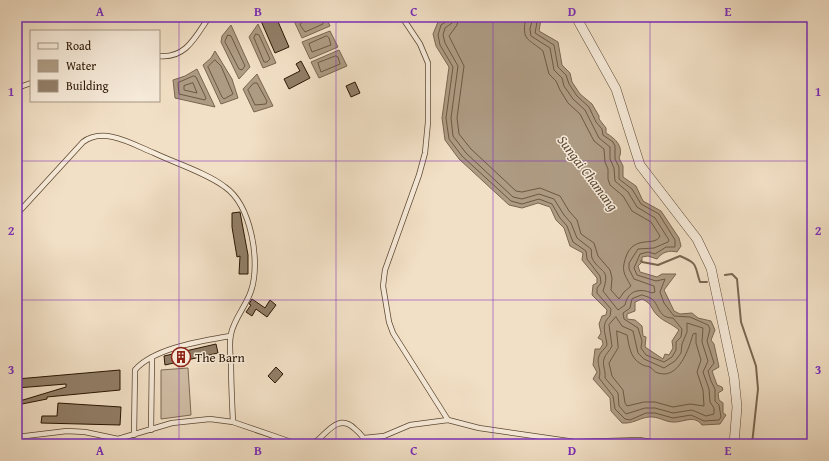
<svg xmlns="http://www.w3.org/2000/svg" width="829" height="461" viewBox="0 0 829 461" font-family="'Gentium Book Plus',serif">
  <style>
    .green { fill: #d0bda5; stroke: #7d6954 }
    .water { fill: #ae9b83; stroke: #79654f; fill-rule: evenodd }
    .lines { fill: none; stroke-linecap: round; stroke-linejoin: round }
    .shore { stroke: #6c5842; stroke-width: 1 }
    .stream { stroke: #79654f; stroke-width: 2 }
    .building { fill: #927f68; stroke: #2a1502 }
    .lane-casing { stroke: #5c4833; stroke-width: 6 }
    .street-casing { stroke: #5c4833; stroke-width: 10 }
    .lane { stroke: #f7ebda; stroke-width: 4.5 }
    .street { stroke: #f7ebda; stroke-width: 9 }
    .grid { fill: none; stroke: #7b2cbf; stroke-width: 1; stroke-opacity: 0.55 }
    .labels { text-anchor: middle; stroke-width: 3; stroke-linejoin: round; paint-order: stroke }
    .poi-label { font-size: 13px; fill: #2a1502; stroke: #f7ebda; text-anchor: start }
    .water-label { font-size: 14px; font-style: italic; fill: #5f4b36; stroke: #f7ebda }
    .neatline { fill: none; stroke: #7b2cbf; stroke-width: 1.5 }
    .grid-label { font-size: 13px; text-anchor: middle; font-weight: bold; fill: #7b2cbf }
  </style>
  <rect width="100%" height="100%" fill="#f2e0c6"/>
  <filter id="stains"><feTurbulence type="fractalNoise" baseFrequency=".005" numOctaves="4"/><feColorMatrix values="0 0 0 0 .2 0 0 0 0 .09 0 0 0 0 .02 0 0 0 .5 -.17"/></filter>
  <radialGradient id="worn" r=".72"><stop offset=".6" stop-color="#630" stop-opacity="0"/><stop offset="1" stop-color="#630" stop-opacity=".3"/></radialGradient>
  <path class="green" d="M188,368L191,415L161,419V370Z"/>
  <path class="water" d="M305,17H326L330,26L302,38L294,21Z
    M446,17H544L541,19L539,31L558,42L562,65L570,73L572,82L580,94L592,104L599,116V119L606,128V133C616,139 624,147 619,158L623,166V177L636,186L643,201L661,211L679,238L681,246L677,252C669,250 662,252 657,259L648,256L642,257V262L638,266L640,272L657,277L662,274H676L664,290L674,311L680,314L692,313L698,318L711,321L715,330L711,340L714,344L719,367L712,371L717,385L722,387L723,390L718,393L719,400L723,403V413L726,415L720,424L702,425C694,414 682,423 673,422C665,422 658,416 649,417C639,418 633,424 622,423L611,411L610,398L593,379L597,372L593,365L595,349H600L603,344L602,340L598,338L601,333L599,324L602,316L606,315L607,310L592,295L593,285L597,283V278L582,260L583,253L570,246L564,228L556,220L550,207L538,203L522,208L509,205L459,159L445,140L442,118L449,67L436,46L433,34L438,22ZM642,299C653,304 650,308 657,315C664,322 671,323 679,330L672,341L673,348L669,355L665,354L663,359L645,347L646,337L643,336L642,326L635,320L627,319V314L635,311V302Z
    M258,24L276,63L263,68L249,37Z
    M231,25L250,67L239,79L221,42L222,36Z
    M330,31L338,47L310,59L302,42Z
    M339,50L347,66L319,78L311,62Z
    M215,51L232,79L238,98L221,104L203,65L211,58Z
    M197,69L215,107L175,98L173,80L185,76Z
    M257,74L273,106L254,112L243,89Z"/>
  <g class="lines">
    <path class="shore" d="M305,17L300,25L305,32L323,24L322,17
      M448,17L447,21L441,25L438,35L440,45L453,67L446,118L449,139L462,156L511,201L522,204L539,199L552,204L560,218L567,226L573,242L586,251L587,259L600,276L601,283L597,288V293L611,309L610,316C600,325 606,334 607,345C605,349 600,352 599,356C596,364 602,370 599,378L613,396L615,409L625,419L630,420L646,413H655L673,418L691,415L704,421L719,420L721,417L719,405L715,401V389L711,381L708,371L714,363L707,341L710,329L708,325L690,317L674,316L664,303L660,292L665,279L656,281L637,275L634,268L640,254L648,252L655,254L666,247H675V240L659,214L641,204L632,189L619,179V167L615,159V146L613,142L603,135L602,129L596,122L589,107L577,96L569,84L566,75L558,67L554,45L535,33L538,17
      M453,17L452,23L445,28L443,35L445,43L458,66L451,118L453,136L466,153L513,197L522,199L539,194L554,199L564,215L571,223L577,238L591,249C592,252 591,255 592,258C600,274 611,267 603,291L618,310L625,305C628,290 640,288 652,293L655,292L654,286L634,279L629,269V263L638,249L654,248L668,242L669,240L655,218L637,207L628,192L615,181L614,168L610,159V147L599,138L585,110L573,99L564,86L562,78L554,70L550,48L531,36L530,29L533,17
      M459,17L457,25L449,36L464,66L457,118L459,134L471,149L516,191L522,192L540,188L560,196L569,211L577,220L581,234L594,243L598,256L610,270L612,278L611,290L619,299L624,292L631,286C623,272 621,270 627,254C636,235 655,247 660,236L651,222L632,211L623,196L610,185L608,179V169L605,162L604,149L594,141L580,114L568,103L560,90L556,81L549,74L543,51C528,38 521,41 526,17
      M256,34L259,35L270,59L267,62H264L254,38Z
      M228,35L231,36L245,66L242,70L239,69L225,42Z
      M327,36L329,38L331,45L312,52L309,44Z
      M336,56L338,57L340,64L321,72L318,63Z
      M215,60L221,66L233,94L224,99L222,97L208,67Z
      M194,76L196,77L206,98L205,100L179,94L178,83Z
      M193,83L197,93L184,90V86Z
      M254,83H257L267,101L266,104L255,105L248,90Z
      M642,295C645,296 649,297 652,299C660,306 658,318 673,318L682,329L681,337L676,342V350L672,357L664,362L646,355L641,348L642,341L638,328L624,319L623,313L630,308L632,299Z
      M616,317L622,326L633,331L638,353L644,359L664,368L675,361L681,353L682,344L687,332V323L703,328L702,342L708,361L703,372L709,389L710,402L714,408V414L706,416L692,410L673,413L655,408H645L626,414L619,406L618,393L605,378C606,371 602,365 604,359C605,354 610,351 612,346L609,325Z
      M617,331L627,335C629,345 630,358 641,364C644,366 647,366 650,367C653,369 654,372 658,373C679,380 689,348 693,334L696,333V343L701,360L697,372L703,390L704,406L690,404L673,407L655,402H644L627,406L625,403L623,390L612,376L609,363L618,348Z"/>
    <path class="stream" d="M641,261L642,262L658,265L680,256C699,264 694,265 700,282H707
      M725,275L732,274L737,279L741,322L756,366L758,389L752,444"/>
  </g>
  <path class="building" d="M271,17H276L289,47L275,53L261,21Z
    M301,61L310,78L289,89L284,79L300,71L296,64Z
    M355,82L360,93L351,97L346,86Z
    M240,212L248,255V274H239L240,256L237,257L232,227V213Z
    M252,299L265,308L270,300L276,305L267,317L256,309L252,316L246,312L251,305L249,304Z
    M216,344L218,353L165,365L164,356Z
    M276,367L283,374L275,383L268,376Z
    M120,370V390L47,397V399L17,405V400H23L66,387V384L17,388V379Z
    M58,403L121,407L120,425L41,423L42,416H57Z"/>
  <g class="lines">
    <defs>
      <path id="lane" d="M402,17L420,44L428,63V122L425,153L419,175L385,270L383,286L389,322L393,333L448,420
        M159,56C186,59 196,36 209,17
        M17,88L31,83
        M17,214L83,142C104,126 134,145 154,153C175,163 207,173 225,187C251,205 261,262 251,291C246,306 234,319 231,334C229,343 230,353 231,362C231,382 232,402 233,422
        M151,430L152,357
        M134,435L135,370C154,348 202,341 230,336
        M17,437L67,431L85,432L118,439L172,423L210,419L233,422L297,444
        M364,438L384,436L410,425L448,420L479,428L575,442L639,440L665,444
        M307,444C311,443 316,442 319,439C329,430 340,414 355,429C360,433 364,437 366,444"/>
      <path id="street" d="M576,17L616,89L640,165L697,239L711,268L734,377L737,407L734,444"/>
    </defs>
    <use href="#lane" class="lane-casing"/>
    <use href="#street" class="street-casing"/>
    <use href="#lane" class="lane"/>
    <use href="#street" class="street"/>
  </g>
  <path class="grid" d="M179,17V444M336,17V444M493,17V444M650,17V444M17,161H812M17,300H812"/>
  <defs>
    <symbol id="building-ring" viewBox="-11 -11 22 22"><circle r="9.5" fill="#f7ebda" stroke="#8f2418" stroke-width="1.5"/><path d="M-4-6H4V6H1V3H-1V6H-4ZM-2.5-4.3h1.7v1.8h-1.7ZM.8-4.3h1.7v1.8H.8ZM-2.5-1h1.7V.8h-1.7ZM.8-1h1.7V.8H.8Z" fill="#8f2418"/></symbol>
  </defs>
  <g fill-rule="evenodd">
    <use href="#building-ring" x="170" y="346" width="22" height="22"/>
  </g>
  <g class="labels">
    <g class="poi-label">
      <text x="195" y="362">The Barn</text>
    </g>
    <g class="water-label">
      <text transform="translate(588 173) rotate(53)" y="5">Sungai Chamang</text>
    </g>
  </g>
  <rect width="829" height="461" fill="none" stroke="#f2e0c6" stroke-width="44"/>
  <rect x="30" y="30" width="130" height="72" fill="#f7ebda" stroke="#a59584"/>
  <rect x="38" y="43" width="20" height="6" fill="#f7ebda" stroke="#a59584"/>
  <text x="66" y="50" font-size="12" fill="#2a1502">Road</text>
  <rect x="38" y="60" width="20" height="12" fill="#ae9b83" stroke="#a59584"/>
  <text x="66" y="70" font-size="12" fill="#2a1502">Water</text>
  <rect x="38" y="80" width="20" height="12" fill="#927f68" stroke="#a59584"/>
  <text x="66" y="90" font-size="12" fill="#2a1502">Building</text>
  <rect x="22" y="22" width="785" height="417" class="neatline"/>
  <g class="grid-label">
    <text x="100" y="16">A</text>
    <text x="258" y="16">B</text>
    <text x="414" y="16">C</text>
    <text x="572" y="16">D</text>
    <text x="728" y="16">E</text>
    <text x="11" y="96">1</text>
    <text x="818" y="96">1</text>
    <text x="11" y="235">2</text>
    <text x="818" y="235">2</text>
    <text x="11" y="374">3</text>
    <text x="818" y="374">3</text>
    <text x="100" y="455">A</text>
    <text x="258" y="455">B</text>
    <text x="414" y="455">C</text>
    <text x="572" y="455">D</text>
    <text x="728" y="455">E</text>
  </g>
  <rect width="100%" height="100%" filter="url(#stains)"/>
  <rect width="100%" height="100%" fill="url(#worn)"/>
</svg>
